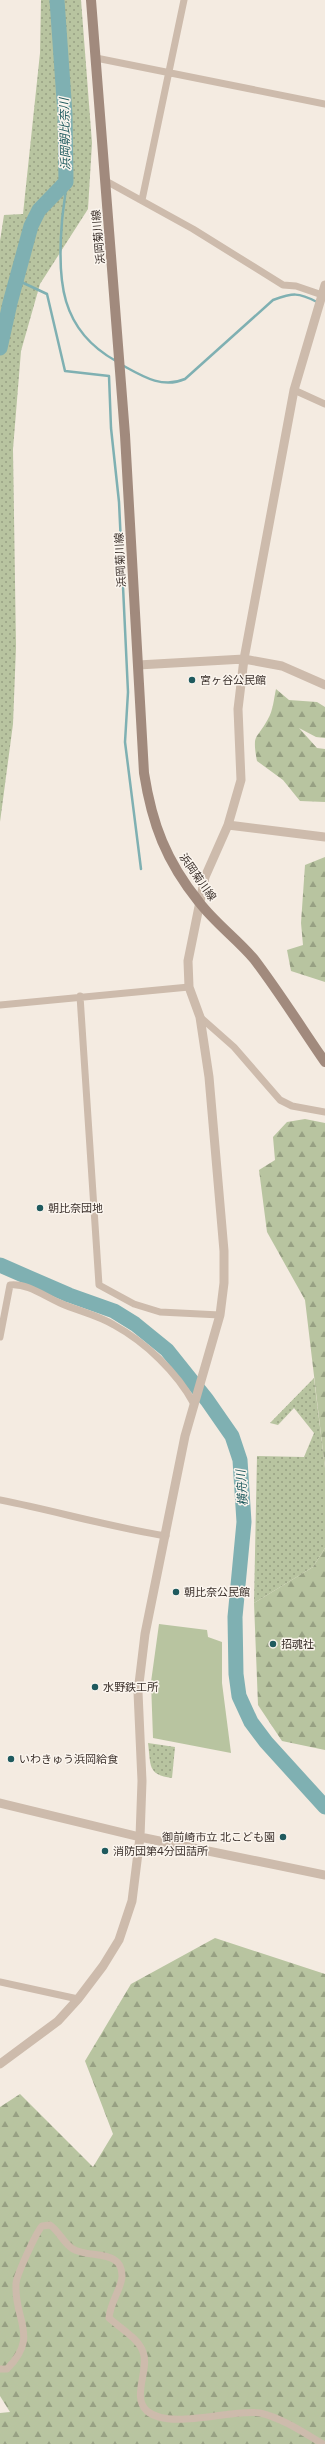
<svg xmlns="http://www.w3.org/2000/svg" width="325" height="2444" viewBox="0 0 325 2444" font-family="'Space Grotesk','Noto Sans JP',sans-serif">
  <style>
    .grass { fill: url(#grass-dots) }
    .forest { fill: url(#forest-firs) }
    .park { fill: #b8c4a0 }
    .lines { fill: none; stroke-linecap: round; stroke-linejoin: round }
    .stream { stroke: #7fb0b2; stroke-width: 2.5 }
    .river { stroke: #7fb0b2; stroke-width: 15 }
    .minor { stroke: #cdbbac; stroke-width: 7 }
    .tertiary { stroke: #cdbbac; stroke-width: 9 }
    .secondary { stroke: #a18a7d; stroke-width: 10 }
    .poi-dot { fill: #1f5a5e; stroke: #fbf5ee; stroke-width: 1.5 }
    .labels { text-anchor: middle; stroke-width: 3; stroke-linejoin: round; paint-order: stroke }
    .street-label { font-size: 11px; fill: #3b302b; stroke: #fbf5ee }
    .poi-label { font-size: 11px; fill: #3b302b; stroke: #fbf5ee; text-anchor: start }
    .water-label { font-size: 12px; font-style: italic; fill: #1f5a5e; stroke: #fbf5ee }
  </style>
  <defs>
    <pattern id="grass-dots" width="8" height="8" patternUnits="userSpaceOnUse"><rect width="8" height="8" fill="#b8c4a0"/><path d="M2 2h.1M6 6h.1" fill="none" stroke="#97a083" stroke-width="1.8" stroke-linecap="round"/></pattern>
    <pattern id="forest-firs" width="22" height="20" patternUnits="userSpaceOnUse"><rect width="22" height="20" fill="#b8c4a0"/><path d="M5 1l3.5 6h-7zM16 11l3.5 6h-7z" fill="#97a083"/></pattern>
  </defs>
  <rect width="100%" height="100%" fill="#f4ebe1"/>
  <path class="grass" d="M41,0H81L92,143L88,209L40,284L21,351L13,449L16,647L13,724L0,822V241L4,215L23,214L40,53Z
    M314,1378L325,1468V1548L313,1567L254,1603L257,1456L304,1457L314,1433L294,1408L278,1425L270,1423Z
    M148,1743L175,1747L172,1778C147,1775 151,1765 148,1743Z"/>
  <path class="forest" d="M276,689L289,700L317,702L325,707V738L316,737L299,728L317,748L325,749V802L300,801L283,780L257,761C252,733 256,741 268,719C273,711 274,698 276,689Z
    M325,857V982L291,971L287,950L303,945L301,923L305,865Z
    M305,1119L325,1123V1468L305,1300L267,1232L259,1170L275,1160L273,1137L287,1122Z
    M325,1548V1750L282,1741L258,1705L254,1603L313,1567Z
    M215,1938L325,1974V2444H0V2413L10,2412L0,2396V2107L20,2094L93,2167L113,2134L85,2061L131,1984Z"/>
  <path class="park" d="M159,1624L207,1630L208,1637L222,1642V1683L231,1753L153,1738L151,1682Z"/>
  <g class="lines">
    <path class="stream" d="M66,182C66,195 63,208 62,221C57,280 60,330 116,361
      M17,280L47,294L65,371L109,376L111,428L119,502L128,692L125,742L141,869
      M122,365C142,376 162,389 185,379L273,300C293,293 298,292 317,302"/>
    <path class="river" d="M0,348L10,303L31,226L39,210L66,182L65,114L57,0
      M0,1265L69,1295L114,1311L135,1324L167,1350L207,1400L232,1436L240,1460L244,1522L235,1617L236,1674L239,1696L251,1722L266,1742L325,1807"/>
    <path class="minor" d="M96,58L325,104
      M106,181L193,229L283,285L296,286L325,296
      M142,200L184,0
      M294,390L325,404
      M80,996L99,1285L134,1304L160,1312L220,1315
      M0,1005L189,987
      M200,1017L234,1047L280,1100L292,1106L325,1112
      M0,1337L10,1285C27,1283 44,1296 60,1303C78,1311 98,1315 114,1325C145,1342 177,1372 194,1404
      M0,1500C56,1511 110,1527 166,1536
      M0,1982L78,1999
      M0,2369H7C40,2336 14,2321 16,2284C16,2276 36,2233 42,2226L50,2225C60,2232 63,2243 73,2249C89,2259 123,2248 122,2277C121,2289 110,2303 109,2318C119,2327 139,2339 143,2352C150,2369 131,2397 147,2411C170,2431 234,2408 260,2413C282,2418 304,2433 323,2444"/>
    <path class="tertiary" d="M138,665L244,659L282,666L325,685
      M228,825L325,837
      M0,1803L140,1837L325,1875
      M0,2064L58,2021L78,1999L103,1966L119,1940L132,1901L140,1837L142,1781L138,1692L145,1634L185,1436L220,1315L224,1283V1251L209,1077L200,1017L189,987L188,961L205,877L228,825L241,780L238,709L244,659L294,390L325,285"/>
    <path class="secondary" d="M91,0L125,435L144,773C152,824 166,861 199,902C215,923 237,939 254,959C279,992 301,1027 325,1062"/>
  </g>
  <g class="poi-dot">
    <circle cx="192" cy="680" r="4"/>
    <circle cx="40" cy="1208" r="4"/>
    <circle cx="176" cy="1592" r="4"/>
    <circle cx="273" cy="1644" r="4"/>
    <circle cx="95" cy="1687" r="4"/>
    <circle cx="11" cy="1759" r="4"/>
    <circle cx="283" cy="1837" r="4"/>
    <circle cx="105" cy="1851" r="4"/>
  </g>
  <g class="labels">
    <g class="street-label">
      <text transform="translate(98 237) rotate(-95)" y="4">浜岡菊川線</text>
      <text transform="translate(120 560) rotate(-93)" y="4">浜岡菊川線</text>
      <text transform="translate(198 877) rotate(55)" y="4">浜岡菊川線</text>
    </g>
    <g class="poi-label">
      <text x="200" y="684">宮ヶ谷公民館</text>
      <text x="48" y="1212">朝比奈団地</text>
      <text x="184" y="1596">朝比奈公民館</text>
      <text x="281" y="1648">招魂社</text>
      <text x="103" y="1691">水野鉄工所</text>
      <text x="19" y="1763">いわきゅう浜岡給食</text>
      <text x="275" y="1841" text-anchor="end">御前崎市立 北こども園</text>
      <text x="113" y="1855">消防団第4分団詰所</text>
    </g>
    <g class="water-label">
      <text transform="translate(65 134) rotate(-91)" y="4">浜岡朝比奈川</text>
      <text transform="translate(242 1488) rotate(-94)" y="4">横舟川</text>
    </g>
  </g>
</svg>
